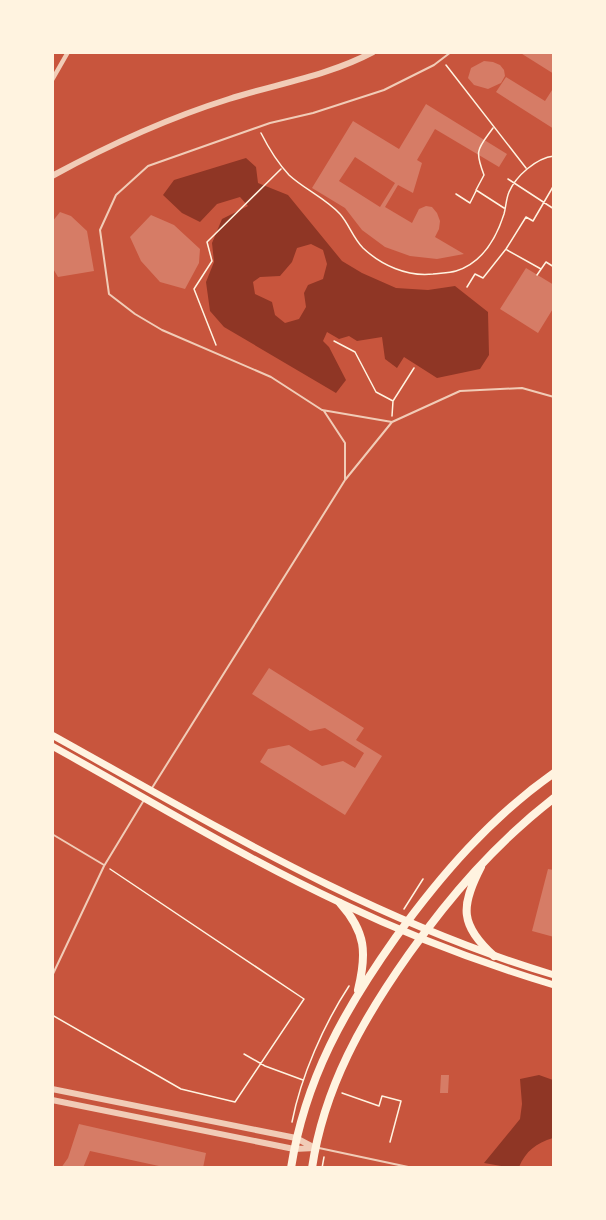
<svg xmlns="http://www.w3.org/2000/svg" width="606" height="1220" viewBox="0 0 606 1220" font-family="Figtree,sans-serif">
  <style>
    .water { fill: #8f3625; fill-rule: evenodd }
    .building { fill: #d67c66; fill-rule: evenodd }
    .lines { fill: none; stroke-linecap: round; stroke-linejoin: round }
    .path { stroke: #fff3e0; stroke-width: 1.5 }
    .service { stroke: #f1ccb7; stroke-width: 2 }
    .minor { stroke: #f1ccb7; stroke-width: 4.5 }
    .tertiary { stroke: #f1ccb7; stroke-width: 6 }
    .secondary { stroke: #fff3e0; stroke-width: 7 }
    .primary { stroke: #fff3e0; stroke-width: 8 }
  </style>
  <rect width="100%" height="100%" fill="#c8553d"/>
  <path class="water" d="M246,158L256,167L258,183L288,195L342,261L362,273L396,288L428,290L455,286L488,312L489,355L480,369L437,378L404,357L397,368L385,359L382,337L357,341L349,336L339,339L327,332L323,341L329,347L346,380L336,393L224,327L210,311L206,282L214,262L212,243L222,219L248,206L240,197L217,204L200,222L182,213L163,195L174,180ZM311,244L323,250L327,264L323,279L308,285L304,293L306,307L299,319L285,323L275,315L272,302L255,294L253,282L260,277L280,276L292,262L297,248Z
    M539,1075L553,1080V1138C536,1143 526,1151 519,1167H507L484,1163L520,1119L522,1104L520,1079Z"/>
  <path class="building" d="M519,52H554V74Z
    M484,61L493,62L500,65L504,70L505,76L501,83L488,89L474,85L468,78L471,68Z
    M506,77L545,101L554,87V129L496,92Z
    M426,104L507,154L499,167L435,129L417,160L422,163L413,193L398,185L385,207L412,223L419,209L426,206L432,207L437,213L440,221L439,229L435,237L464,254L437,259L410,256L385,247L362,230L345,208L312,188L353,121L399,149ZM355,157L395,183L380,207L339,181Z
    M60,212L71,216L87,231L94,271L58,277L52,267V222Z
    M151,215L174,225L200,249L199,263L185,289L160,282L141,261L130,237Z
    M526,268L554,285V307L538,333L500,309Z
    M269,668L364,728L356,740L382,756L345,815L260,762L268,749L289,745L322,766L343,761L355,768L364,753L325,728L310,731L252,694Z
    M548,869L554,870V937L532,931Z
    M441,1075H449L448,1093H440Z
    M79,1124L206,1153L203,1168H168L90,1151L83,1168H61L68,1158Z"/>
  <g class="lines">
    <path class="path" d="M446,65L526,168
      M493,128C478,149 474,149 484,175L476,190L504,208
      M261,133C269,149 277,162 289,175C304,189 325,198 340,214C349,224 353,238 363,248C381,265 407,277 433,274C440,273 449,273 456,271C482,263 496,239 504,214C506,207 506,199 509,192C516,176 536,158 554,156
      M508,179L554,209
      M456,194L470,203L476,191
      M507,250L541,269
      M537,275L546,262L554,267
      M467,287L475,274L483,278L506,249L526,217L533,221L554,185
      M334,341L355,352L376,392L393,401
      M216,345L194,289L212,261L207,242L281,169
      M392,416L393,401L414,368
      M404,909L423,879
      M52,1015L181,1089L235,1102L304,999L110,869
      M244,1054L265,1066L303,1080
      M342,1093L379,1106L382,1096L401,1101L390,1142
      M292,1122C301,1076 324,1024 349,986
      M322,1168L324,1157"/>
    <path class="service" d="M451,52L434,65L384,90L313,113L270,123L148,166L116,195L100,230L109,294L135,314L162,330L271,377L322,410L392,422L460,391L522,388L554,397
      M324,411L345,443V480
      M152,788L345,480L392,422
      M52,834L104,865
      M52,976L104,866L144,800
      M319,1148L413,1168"/>
    <path class="minor" d="M52,80L68,52"/>
    <path class="tertiary" d="M52,176C109,145 168,118 229,99C276,84 328,76 373,52
      M52,1089L296,1138L315,1148
      M52,1100L294,1149L315,1148"/>
    <path class="secondary" d="M52,735C216,826 372,921 554,975
      M52,746C148,799 242,857 341,903C410,936 481,963 554,985"/>
    <path class="primary" d="M481,867C460,907 460,925 494,956
      M340,903C366,932 367,953 358,990
      M291,1168C305,1079 345,1009 396,937C441,875 490,818 554,773
      M312,1168C324,1087 363,1019 409,954C451,895 496,843 554,798"/>
  </g>
  <rect width="606" height="1220" fill="none" stroke="#fff3e0" stroke-width="108"/>
</svg>
